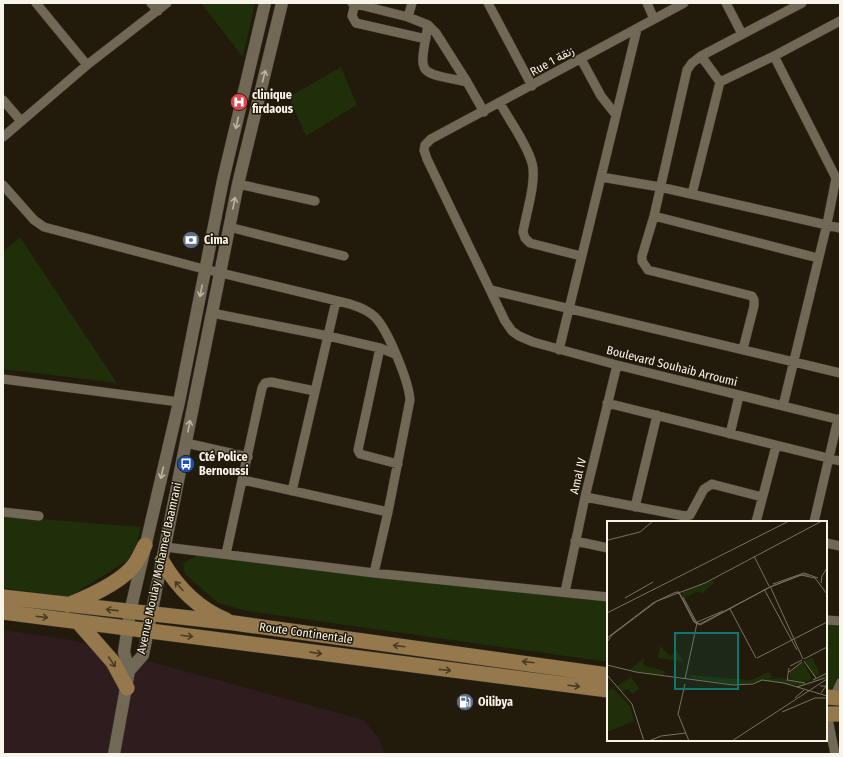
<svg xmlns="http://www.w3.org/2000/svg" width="843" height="757" viewBox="0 0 843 757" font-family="'Fira Sans Condensed',Vazirmatn,sans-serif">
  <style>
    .industrial { fill: #2f1c1f }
    .green { fill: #1e2f09 }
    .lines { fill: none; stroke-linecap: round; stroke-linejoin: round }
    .pedestrian-casing { stroke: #3b352f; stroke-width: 8 }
    .minor-casing { stroke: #3b352f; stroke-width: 10 }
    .tertiary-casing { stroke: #3b352f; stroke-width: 13 }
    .primary-casing { stroke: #3b352f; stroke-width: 16 }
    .pedestrian { stroke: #716856; stroke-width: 7 }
    .minor { stroke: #716856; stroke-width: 9 }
    .tertiary { stroke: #716856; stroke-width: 12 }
    .primary { stroke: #95794c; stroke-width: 15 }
    .oneway { stroke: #bcb5a7 }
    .oneway2 { stroke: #4a3b22 }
    .labels { text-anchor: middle; stroke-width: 3; stroke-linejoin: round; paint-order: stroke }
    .street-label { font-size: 12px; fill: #f9f4ea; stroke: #221a0b }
    .poi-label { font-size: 12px; font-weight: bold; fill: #f9f4ea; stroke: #221a0b; text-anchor: start }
    .inset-road { fill: none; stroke: #787164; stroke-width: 1 }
    .view { fill: #0f766e; fill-opacity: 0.15; stroke: #0f766e; stroke-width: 2 }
    .inset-edge { fill: none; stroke: #f9f4ea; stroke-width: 2 }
  </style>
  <rect width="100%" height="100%" fill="#221a0b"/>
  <path class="industrial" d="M3,630L71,640L364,720L379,739L385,754H3Z"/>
  <path class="green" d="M201,3H255L243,57Z
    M341,67L357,105L306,136L289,97Z
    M20,237L117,383L3,369V251Z
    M3,516L141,527L133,557L69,597L3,588Z
    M198,555L231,560L608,601V662L247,611L218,603L185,574L183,563Z
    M826,625L840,627V693L826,691Z"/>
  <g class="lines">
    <defs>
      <path id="pedestrian" d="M833,697L840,682"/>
      <path id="minor" d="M36,3L87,65
        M151,3L158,11
        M352,3L408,17L428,25L436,33L467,82L484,112
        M355,3L352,16L356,23L426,39
        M488,3L532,86
        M647,3L654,19
        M684,3L431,139L425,145L424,150L427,159L505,321L512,331L519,336L533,342L617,365L840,420
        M726,3L742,34
        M408,17L412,3
        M428,25C419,77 416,71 467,82
        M774,56L836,178L827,224L783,406
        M581,59L601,96L616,115
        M720,82L774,56L840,21
        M3,100L21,121
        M500,103C510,122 526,142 532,163C537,180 526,214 523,232L525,238L530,243L581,256
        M3,137L87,65L167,3
        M601,177L660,187L840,228
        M238,184L315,201
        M3,185L34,220L44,227L196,267L350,304C359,307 368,310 375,317C388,330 409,382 410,400L388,512L374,573
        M692,194L720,82L701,56
        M654,216L818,258
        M229,227L344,256
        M491,290L840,373
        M212,313L328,336L380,348L395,354
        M380,348L358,450L360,454L398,464
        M743,349L754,306V300L752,296L648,270L642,261V256L654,216L687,70L692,63L701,56L802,3
        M559,350L637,29
        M3,379L179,402
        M607,403L840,461
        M730,434L739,396
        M186,443L248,457
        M243,480L388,512
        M292,491L336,301
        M585,497L685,516L690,515L704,489L712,484L762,497
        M635,507L657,415
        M3,512L39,516
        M756,522L776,446
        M814,522L838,419
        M575,541L608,548
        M826,543L840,546
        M165,547L374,573L608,597
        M226,554L262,388L265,383L271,382L315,391
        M565,592L585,497L617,365
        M826,620L840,621
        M827,714L835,754"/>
      <path id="tertiary" d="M129,671L143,655L238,184L282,3
        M114,754L129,671L124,652L130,612L179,402L223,180L265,3"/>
      <path id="primary" d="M162,561C177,587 197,608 226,620
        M3,597L234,623L608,675
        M68,605C88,597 122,582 135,564C139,558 142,551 145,545
        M3,612L608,690
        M78,622L113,662L127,688
        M826,697L840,698
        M826,714H840"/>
    </defs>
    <use href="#pedestrian" class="pedestrian-casing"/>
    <use href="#minor" class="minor-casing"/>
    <use href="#tertiary" class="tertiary-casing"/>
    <use href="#primary" class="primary-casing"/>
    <use href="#pedestrian" class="pedestrian"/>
    <use href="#minor" class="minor"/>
    <use href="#tertiary" class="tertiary"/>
    <use href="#primary" class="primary"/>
  </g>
  <defs><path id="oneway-shaft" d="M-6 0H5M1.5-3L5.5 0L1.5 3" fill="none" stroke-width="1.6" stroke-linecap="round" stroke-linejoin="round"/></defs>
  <g class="oneway">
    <use href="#oneway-shaft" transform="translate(264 76) rotate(-76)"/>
    <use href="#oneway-shaft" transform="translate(237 123) rotate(103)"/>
    <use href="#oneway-shaft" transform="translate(234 203) rotate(-79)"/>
    <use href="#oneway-shaft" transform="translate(201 291) rotate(101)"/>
    <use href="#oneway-shaft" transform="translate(189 426) rotate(-79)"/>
    <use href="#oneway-shaft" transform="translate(162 473) rotate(103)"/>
  </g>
  <g class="oneway2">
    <use href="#oneway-shaft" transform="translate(179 586) rotate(-131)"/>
    <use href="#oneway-shaft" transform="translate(112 610) rotate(-174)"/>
    <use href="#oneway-shaft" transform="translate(42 617) rotate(7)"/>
    <use href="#oneway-shaft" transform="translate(187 636) rotate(7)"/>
    <use href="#oneway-shaft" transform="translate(399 646) rotate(-173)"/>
    <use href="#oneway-shaft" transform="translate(316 653) rotate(8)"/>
    <use href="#oneway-shaft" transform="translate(112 662) rotate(56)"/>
    <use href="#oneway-shaft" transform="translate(528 662) rotate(-173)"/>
    <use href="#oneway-shaft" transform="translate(445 670) rotate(6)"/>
    <use href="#oneway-shaft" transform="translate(574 686) rotate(7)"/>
  </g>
  <defs>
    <symbol id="hospital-disc" viewBox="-11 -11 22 22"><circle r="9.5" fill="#e0444e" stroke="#221a0b"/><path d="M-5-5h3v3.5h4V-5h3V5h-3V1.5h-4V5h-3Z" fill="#fff"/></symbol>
    <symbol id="bank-disc" viewBox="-11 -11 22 22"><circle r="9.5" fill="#5c6f8a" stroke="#221a0b"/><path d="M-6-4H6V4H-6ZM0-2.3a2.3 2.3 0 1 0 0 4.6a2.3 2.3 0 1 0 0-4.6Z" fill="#fff"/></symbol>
    <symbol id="bus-disc" viewBox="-11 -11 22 22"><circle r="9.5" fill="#1a4fb4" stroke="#221a0b"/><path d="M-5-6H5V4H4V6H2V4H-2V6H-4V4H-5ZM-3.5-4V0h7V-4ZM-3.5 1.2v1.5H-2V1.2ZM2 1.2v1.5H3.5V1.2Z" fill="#fff"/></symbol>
    <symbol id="fuel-disc" viewBox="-11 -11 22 22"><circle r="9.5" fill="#5c6f8a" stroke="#221a0b"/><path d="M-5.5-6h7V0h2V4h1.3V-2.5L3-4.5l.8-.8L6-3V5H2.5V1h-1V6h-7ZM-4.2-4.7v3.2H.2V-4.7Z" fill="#fff"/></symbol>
  </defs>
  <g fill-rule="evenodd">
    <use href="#hospital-disc" x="229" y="92" width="20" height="20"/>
    <use href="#bank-disc" x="181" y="230" width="20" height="20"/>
    <use href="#bus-disc" x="176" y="454" width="20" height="20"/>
    <use href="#fuel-disc" x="455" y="692" width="20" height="20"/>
  </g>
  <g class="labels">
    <g class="street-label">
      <text transform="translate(552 61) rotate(-29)" y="4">Rue 1 زنقة</text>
      <text transform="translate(672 366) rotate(14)" y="4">Boulevard Souhaib Arroumi</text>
      <text transform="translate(578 476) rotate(-77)" y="4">Amal IV</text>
      <text transform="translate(159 568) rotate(-78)" y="4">Avenue Moulay Mohamed Baamrani</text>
      <text transform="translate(306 633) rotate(8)" y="4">Route Continentale</text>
    </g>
    <g class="poi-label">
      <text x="252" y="99">clinique<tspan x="252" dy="14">firdaous</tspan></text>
      <text x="204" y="244">Cima</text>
      <text x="199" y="461">Cté Police<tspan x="199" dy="14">Bernoussi</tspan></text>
      <text x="478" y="706">Oilibya</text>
    </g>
  </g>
  <g transform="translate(607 521)">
    <rect width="220" height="220" fill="#221a0b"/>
    <path d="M105,59L107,62L96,72L91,71L96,68L77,77L74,71ZM53,125L63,135L70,130L77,141L51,137ZM205,136L213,153L207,156L198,140ZM37,137L36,144L58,150L57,155L22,149ZM196,141L204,156L203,159L199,161L183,158V151ZM162,151L165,156L161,158L173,157L200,162L220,152V156L198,165L156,160L131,164L84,157L82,154L144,159ZM24,156L33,168L25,173L21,168L15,171L10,165ZM6,167L23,185L27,200L0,211V170Z" fill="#1e2f09"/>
    <path class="inset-road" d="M1,19L33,11L46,0M147,35L162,65M214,62L215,55L220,47M166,63L197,52L211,57M163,65L196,138M157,68L190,129M71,70L87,101L93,104L163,66L194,54L208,57L220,73M76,76L90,102M18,77L46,61M123,88L149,137M0,92L182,0M88,102L116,90M0,117L46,82L69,71L73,73L88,101L93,103L163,66L194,54H202M0,121L5,114L50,80L98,62L215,0M150,137L220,101M197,138L220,126M197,140L209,157M0,144L29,151L126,164L146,163L155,159L177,162L220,175M183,145L195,139M182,151L195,141M0,154L25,183L37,220M78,158L90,102M181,159L198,162M206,159L220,152M180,160L182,147M78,163L71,193L82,220M213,165H219L214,172M190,166L218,157M188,177L197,169M175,191L208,177H220M42,220L54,215L79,212M125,220L220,158"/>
    <path class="view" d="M68,112H131V168H68Z"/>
    <rect width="220" height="220" class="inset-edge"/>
  </g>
  <rect width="843" height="757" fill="none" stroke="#f9f4ea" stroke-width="8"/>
</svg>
